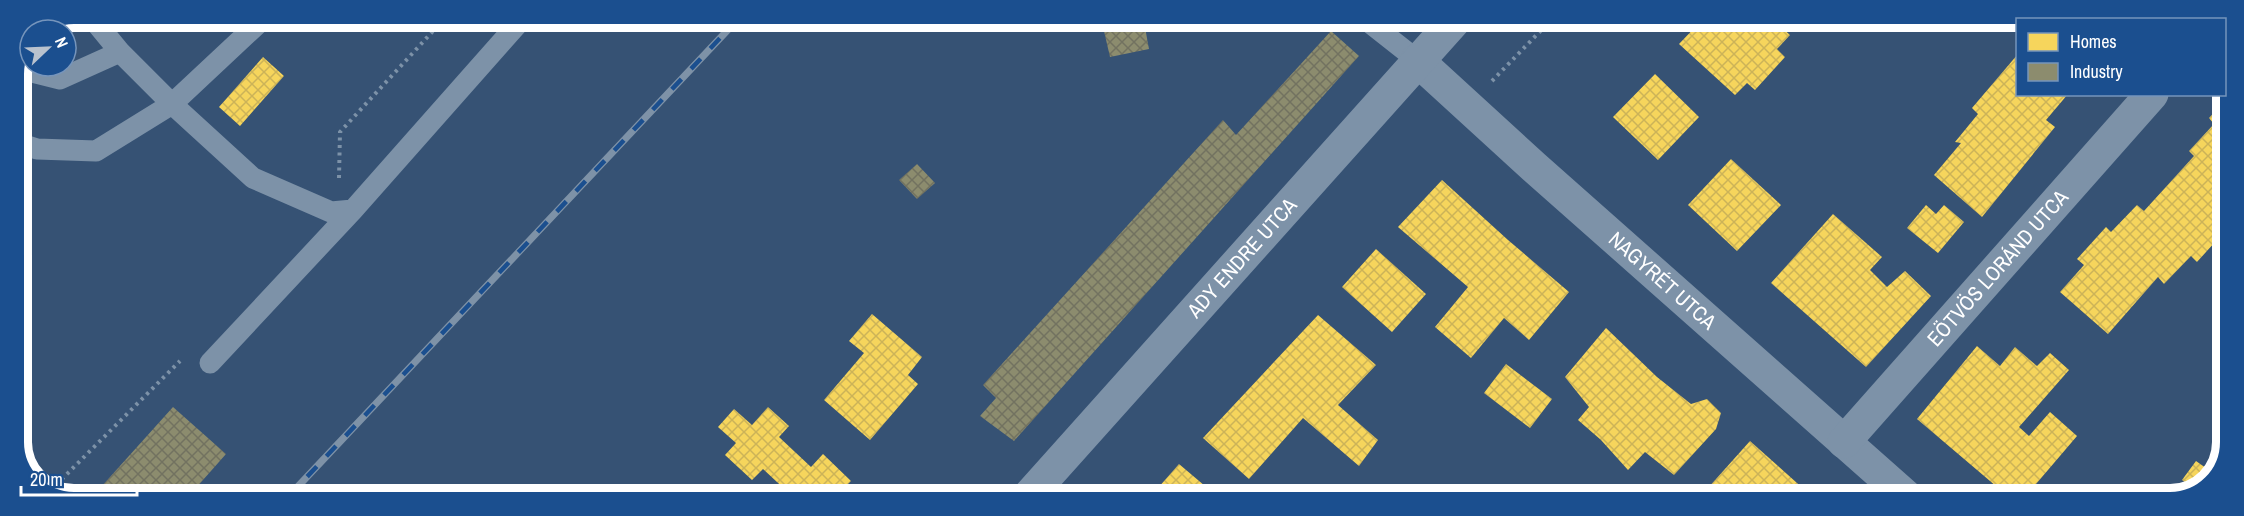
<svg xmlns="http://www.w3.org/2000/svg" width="2244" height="516" viewBox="0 0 2244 516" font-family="'Archivo Narrow',sans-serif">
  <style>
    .homes { fill: url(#homes-cross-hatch) }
    .industry { fill: url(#industry-cross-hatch) }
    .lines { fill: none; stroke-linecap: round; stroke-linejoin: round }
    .path { stroke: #7d92a8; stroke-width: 4; stroke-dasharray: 3 4.5; stroke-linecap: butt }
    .service { stroke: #7d92a8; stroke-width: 21 }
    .minor { stroke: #7d92a8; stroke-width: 33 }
    .rail-casing { stroke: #7e92a7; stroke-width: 7 }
    .rail { stroke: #1b4f8f; stroke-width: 4.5; stroke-dasharray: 14; stroke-linecap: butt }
    .labels { text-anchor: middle; stroke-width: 6; stroke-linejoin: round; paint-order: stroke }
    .street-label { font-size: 21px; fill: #fff; stroke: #1b4f8f }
    .rim { fill: none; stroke: #fff; stroke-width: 8 }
  </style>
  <defs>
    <pattern id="homes-cross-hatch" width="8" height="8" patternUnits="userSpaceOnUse" patternTransform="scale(1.5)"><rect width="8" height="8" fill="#f6d55c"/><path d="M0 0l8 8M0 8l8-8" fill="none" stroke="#ccb358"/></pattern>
    <pattern id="industry-cross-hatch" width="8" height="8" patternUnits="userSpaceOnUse" patternTransform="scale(1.5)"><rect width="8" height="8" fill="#8c8c6e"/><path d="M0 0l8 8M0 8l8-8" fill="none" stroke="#727260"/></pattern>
  </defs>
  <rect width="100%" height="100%" fill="#365274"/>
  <path class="homes" d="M1703,19H1772L1790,35L1777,49L1785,57L1755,90L1747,83L1735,95L1679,44Z
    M2018,54V94H2068L2046,120L2055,127L1982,217L1934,175L1961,143L1955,142L1978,114L1972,108Z
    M263,57L284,76L240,126L219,107Z
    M1655,74L1699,117L1658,160L1613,117Z
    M2225,101V231L2197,262L2191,256L2164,284L2158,277L2108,334L2060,292L2084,265L2077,259L2106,227L2111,232L2137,205L2144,211L2194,156L2189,151L2214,124L2209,118Z
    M1731,159L1781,205L1737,251L1688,205Z
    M1442,180L1508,240L1569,292L1529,340L1504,318L1471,358L1435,327L1468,287L1398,227Z
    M1926,205L1936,214L1944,205L1964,222L1938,253L1907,228Z
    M1833,214L1882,257L1870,270L1887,287L1905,271L1931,296L1866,367L1771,283Z
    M1376,249L1426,294L1392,332L1342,287Z
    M872,314L922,357L908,375L918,384L870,440L824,400L864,353L849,341Z
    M1318,315L1376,365L1338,405L1378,440L1359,466L1303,418L1249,479L1203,438Z
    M1606,328L1657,377L1691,404L1707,399L1721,413L1716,429L1674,475L1645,452L1628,470L1601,440L1578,420L1589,407L1565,377Z
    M1977,346L2000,366L2015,347L2037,366L2050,353L2069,370L2019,427L2029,436L2050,412L2077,436L2024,498H2010L1917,419Z
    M1506,364L1552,399L1530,428L1484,393Z
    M768,407L789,426L779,437L811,467L823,454L851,481L840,492L846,497H788L791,495L763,469L752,480L725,455L736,443L718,427L734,409L752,425Z
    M1750,441L1797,483L1814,498H1699Z
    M2196,461L2213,473L2207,484L2194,489L2182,480Z
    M1179,464L1218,497H1150Z"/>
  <path class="industry" d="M1144,22L1149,49L1110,57L1104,31Z
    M1331,31L1359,56L1014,441L980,416L996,398L983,385L1223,120L1236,135Z
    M917,164L935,183L917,199L899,180Z
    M173,407L226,454L188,497H92Z"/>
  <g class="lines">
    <path class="path" d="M1492,81L1552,19
      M339,178L340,132L445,18
      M51,490L180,361"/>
    <path class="service" d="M92,18L120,52L172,104L253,178L331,212L353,210
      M1365,19L1417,60
      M20,69L60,79L120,52
      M18,143L37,149L96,151L172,104L264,18
      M210,363L353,210L523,18"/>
    <g class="minor">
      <path id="s1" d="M1417,60L1534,167L1908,498"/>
      <path id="s2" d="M1844,442L2152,94"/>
      <path id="s3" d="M1028,497L1456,19"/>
    </g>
    <defs>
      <path id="rail" d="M288,497L739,18"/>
    </defs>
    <use href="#rail" class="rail-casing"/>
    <use href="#rail" class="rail"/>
  </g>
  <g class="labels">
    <g class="street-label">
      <text dy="7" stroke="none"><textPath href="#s3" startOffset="321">ADY ENDRE UTCA</textPath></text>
      <text dy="7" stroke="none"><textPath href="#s2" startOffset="232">EÖTVÖS LORÁND UTCA</textPath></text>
      <text dy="7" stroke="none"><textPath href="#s1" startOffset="330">NAGYRÉT UTCA</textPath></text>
    </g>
  </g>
  <path d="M0 0H2244V516H0ZM74 28H2170A46 46 0 0 1 2216 74V442A46 46 0 0 1 2170 488H74A46 46 0 0 1 28 442V74A46 46 0 0 1 74 28Z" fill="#1b4f8f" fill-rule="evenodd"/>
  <path class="rim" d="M74 28H2170A46 46 0 0 1 2216 74V442A46 46 0 0 1 2170 488H74A46 46 0 0 1 28 442V74A46 46 0 0 1 74 28Z"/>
  <rect x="2016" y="18" width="210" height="78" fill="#1b4f8f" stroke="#7695bc" stroke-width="1.5"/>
  <rect x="2028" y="33" width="30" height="18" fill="#f6d55c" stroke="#7695bc" stroke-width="1.5"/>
  <text x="2070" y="48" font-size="18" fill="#ffffff">Homes</text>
  <rect x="2028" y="63" width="30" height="18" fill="#8c8c6e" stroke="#7695bc" stroke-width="1.5"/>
  <text x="2070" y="78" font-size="18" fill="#ffffff">Industry</text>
  <g transform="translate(48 48) rotate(67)"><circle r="28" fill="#1b4f8f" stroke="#7695bc" stroke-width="1.5"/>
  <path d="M0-4.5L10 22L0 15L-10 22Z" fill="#b9c2ce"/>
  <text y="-9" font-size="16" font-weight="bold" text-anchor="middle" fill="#ffffff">N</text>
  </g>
  <path d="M21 486v9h116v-9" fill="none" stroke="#ffffff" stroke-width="3"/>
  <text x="30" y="486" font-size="18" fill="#ffffff" stroke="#1b4f8f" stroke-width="4.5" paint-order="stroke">20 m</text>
</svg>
